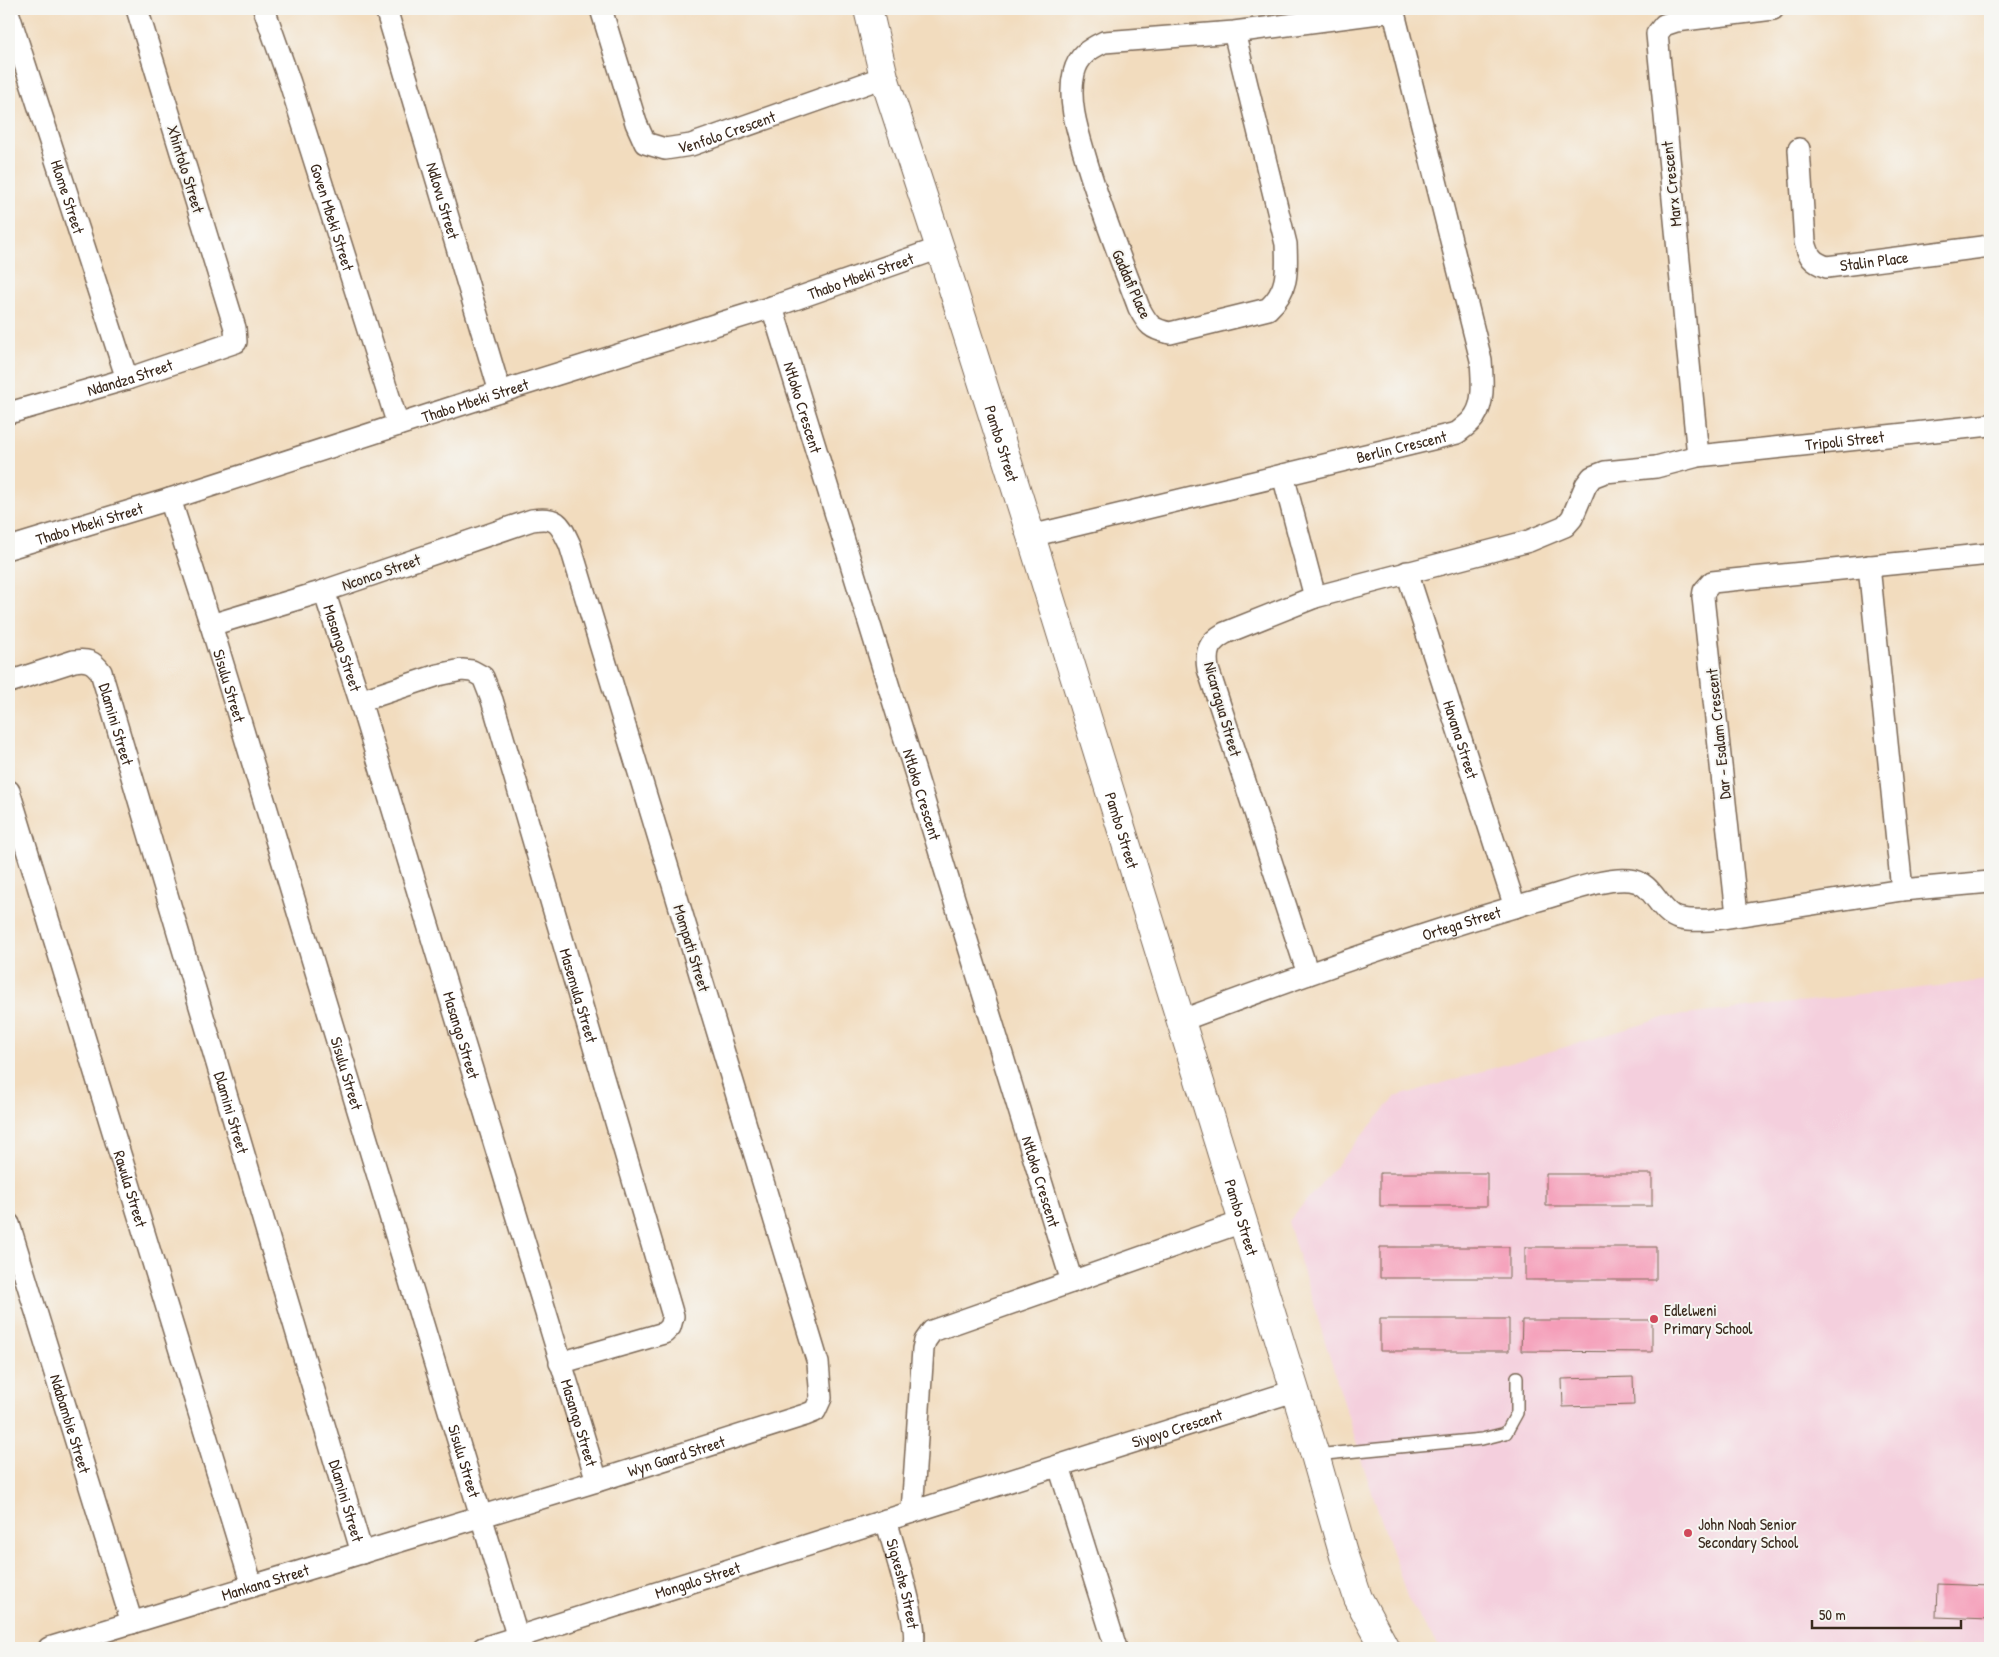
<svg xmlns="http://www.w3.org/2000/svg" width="1999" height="1657" viewBox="0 0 1999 1657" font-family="'Patrick Hand',sans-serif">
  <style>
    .built { fill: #f4cfdd }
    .building { fill: #f59eb9 }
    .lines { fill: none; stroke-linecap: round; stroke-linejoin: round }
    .service-casing { stroke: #7b6856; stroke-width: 14 }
    .minor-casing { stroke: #7b6856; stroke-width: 24 }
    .tertiary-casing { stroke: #7b6856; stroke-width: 30 }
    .service { stroke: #fff; stroke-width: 11 }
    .minor { stroke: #fff; stroke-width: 21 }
    .tertiary { stroke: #fff; stroke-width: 28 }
    .poi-dot { fill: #d1495b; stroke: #f6f6f2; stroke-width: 2 }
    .labels { text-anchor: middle; stroke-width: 4; stroke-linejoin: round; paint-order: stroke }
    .street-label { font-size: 16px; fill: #3b2a1e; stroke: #f6f6f2 }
    .poi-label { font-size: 16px; fill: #3b2a1e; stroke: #f6f6f2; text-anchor: start }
  </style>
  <rect width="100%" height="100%" fill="#f6f6f2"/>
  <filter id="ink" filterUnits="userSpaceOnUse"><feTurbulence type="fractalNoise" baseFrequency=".02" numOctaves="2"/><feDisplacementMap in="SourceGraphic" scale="10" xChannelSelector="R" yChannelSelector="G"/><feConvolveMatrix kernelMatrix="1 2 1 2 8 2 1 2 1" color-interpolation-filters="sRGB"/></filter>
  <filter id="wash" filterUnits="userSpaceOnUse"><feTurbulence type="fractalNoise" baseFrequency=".0096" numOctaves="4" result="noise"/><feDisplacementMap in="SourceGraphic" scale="20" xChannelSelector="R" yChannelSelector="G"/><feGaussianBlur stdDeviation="1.12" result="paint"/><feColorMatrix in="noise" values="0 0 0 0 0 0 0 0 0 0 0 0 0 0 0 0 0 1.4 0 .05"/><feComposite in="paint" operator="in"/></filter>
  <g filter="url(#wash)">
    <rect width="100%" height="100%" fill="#f2dcbe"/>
    <path class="built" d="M1990,980V1648H1439L1408,1599L1364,1468L1288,1222L1395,1097L1667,1017Z"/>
    <g id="blocks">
      <path class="building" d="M1380,1173H1487V1206H1380Z
        M1546,1174H1652V1206H1546Z
        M1380,1247H1509V1278H1380Z
        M1525,1247H1656V1280H1525Z
        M1380,1319H1509V1351H1380Z
        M1522,1320H1652V1352L1521,1351Z
        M1633,1377L1634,1405L1563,1407L1562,1379Z
        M1937,1584L1990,1586V1619L1936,1617Z"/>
    </g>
  </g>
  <g filter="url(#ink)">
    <use href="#blocks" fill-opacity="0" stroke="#7b6856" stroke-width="1"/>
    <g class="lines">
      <defs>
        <path id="service" d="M1315,1455L1482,1439L1506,1433L1517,1413V1377"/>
        <g id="minor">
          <path id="s1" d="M264,9L290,83L398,425"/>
          <path id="s2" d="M386,9L500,392"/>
          <path id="s3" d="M601,9L636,123L645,143L665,149L691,145L884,77"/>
          <path id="s4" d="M9,15L127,379"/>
          <path d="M1234,32L1286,244C1287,270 1289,290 1268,309L1170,333C1151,329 1148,325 1139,308C1121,260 1102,213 1087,163C1079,135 1067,103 1074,73C1078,56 1089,49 1104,42L1234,32L1394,11"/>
          <path id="s5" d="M1799,149L1805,242C1809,257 1812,262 1827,267L1990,246"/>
          <path id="s6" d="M772,307L1072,1282"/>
          <path id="s7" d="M9,413L127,379L236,342L235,328L137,9"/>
          <path d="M1698,456L1657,34L1664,25L1676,21L1773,9"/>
          <path d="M1283,475L1315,597"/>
          <path id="s8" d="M170,499L211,625L521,1648"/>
          <path id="s9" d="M1031,536L1457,433C1463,428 1471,423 1475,416C1485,402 1482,377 1481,360L1393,9"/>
          <path id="s10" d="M9,548L170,499L500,392L772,307L940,248"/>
          <path d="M1869,566L1902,890"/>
          <path id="s11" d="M1407,572L1515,907"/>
          <path id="s12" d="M324,591L360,701L597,1481"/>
          <path id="s13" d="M9,682L74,661C87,659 93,661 101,672L362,1553"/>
          <path id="s14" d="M360,701L438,675L462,670L472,671L483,677L492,700L673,1316L670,1327L664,1333L560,1363"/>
          <path id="s15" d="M9,791L252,1586"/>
          <path d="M1737,915L1703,597L1704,591L1712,582L1990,554"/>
          <path id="s16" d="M1308,974L1208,669C1205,651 1209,642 1225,633L1315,597L1529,541L1565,526L1572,518L1586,485L1592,477L1605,472L1656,467L1698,456L1990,425"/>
          <path id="s17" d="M1180,1021C1297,977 1415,935 1535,901C1562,894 1604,877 1630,880C1652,882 1656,906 1673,916C1684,922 1698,920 1710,920L1902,890L1990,882"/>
          <path id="s18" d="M9,1224L132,1623"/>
          <path d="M1059,1466L1116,1648"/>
          <path d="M912,1512L923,1349L925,1341L932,1331L1242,1222"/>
          <path id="s19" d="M886,1520C892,1542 922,1632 912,1648"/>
          <path id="s20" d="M49,1648L597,1481L805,1415L815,1411L821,1398L818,1363L570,545C560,524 558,516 532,520L324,591L211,625"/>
          <path id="s21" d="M483,1648L1294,1391"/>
        </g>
        <g id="tertiary">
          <path id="s22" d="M868,9L884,77L940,248L1031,536L1315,1455L1344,1556L1358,1598L1385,1648"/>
        </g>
      </defs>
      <use href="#service" class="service-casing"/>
      <use href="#minor" class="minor-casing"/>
      <use href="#tertiary" class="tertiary-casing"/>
      <use href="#service" class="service"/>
      <use href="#minor" class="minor"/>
      <use href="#tertiary" class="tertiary"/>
    </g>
  </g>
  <g class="poi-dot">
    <circle cx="1654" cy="1319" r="5"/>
    <circle cx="1688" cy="1533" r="5"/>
  </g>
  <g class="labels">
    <g class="street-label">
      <text dy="6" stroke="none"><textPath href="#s3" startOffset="226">Venfolo Crescent</textPath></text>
      <text transform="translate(186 169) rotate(73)" y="6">Xhintolo Street</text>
      <text transform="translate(1671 184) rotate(-96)" y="6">Marx Crescent</text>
      <text dy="6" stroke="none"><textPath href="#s4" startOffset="191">Hlome Street</textPath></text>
      <text dy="6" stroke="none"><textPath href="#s2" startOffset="200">Ndlovu Street</textPath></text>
      <text dy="6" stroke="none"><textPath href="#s1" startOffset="219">Goven Mbeki Street</textPath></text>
      <text dy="6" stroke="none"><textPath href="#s5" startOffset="176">Stalin Place</textPath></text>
      <text dy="6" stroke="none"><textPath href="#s10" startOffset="894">Thabo Mbeki Street</textPath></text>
      <text transform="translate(1132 284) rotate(66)" y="6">Gaddafi Place</text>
      <text dy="6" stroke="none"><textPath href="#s7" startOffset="126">Ndandza Street</textPath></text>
      <text dy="6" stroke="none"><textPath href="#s10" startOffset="489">Thabo Mbeki Street</textPath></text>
      <text dy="6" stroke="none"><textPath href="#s6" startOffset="105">Ntloko Crescent</textPath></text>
      <text dy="6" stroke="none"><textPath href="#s16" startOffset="1034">Tripoli Street</textPath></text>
      <text dy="6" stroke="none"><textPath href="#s22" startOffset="455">Pambo Street</textPath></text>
      <text dy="6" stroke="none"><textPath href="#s9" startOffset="381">Berlin Crescent</textPath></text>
      <text dy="6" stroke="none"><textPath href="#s10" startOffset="84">Thabo Mbeki Street</textPath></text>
      <text transform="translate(381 572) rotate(-19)" y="6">Nconco Street</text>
      <text dy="6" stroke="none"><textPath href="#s12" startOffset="60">Masango Street</textPath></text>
      <text dy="6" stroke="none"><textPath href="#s8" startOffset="196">Sisulu Street</textPath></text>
      <text transform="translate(1223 709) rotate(74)" y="6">Nicaragua Street</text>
      <text dy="6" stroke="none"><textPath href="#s13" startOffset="154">Dlamini Street</textPath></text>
      <text transform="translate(1718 734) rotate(-96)" y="6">Dar - Esalam Crescent</text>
      <text dy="6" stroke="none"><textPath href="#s11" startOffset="176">Havana Street</textPath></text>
      <text dy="6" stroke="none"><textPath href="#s6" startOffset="510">Ntloko Crescent</textPath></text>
      <text dy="6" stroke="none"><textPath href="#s22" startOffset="860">Pambo Street</textPath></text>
      <text dy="6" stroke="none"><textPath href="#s17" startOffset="298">Ortega Street</textPath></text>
      <text transform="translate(692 948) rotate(73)" y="6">Mompati Street</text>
      <text dy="6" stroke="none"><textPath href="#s14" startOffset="462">Masemula Street</textPath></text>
      <text dy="6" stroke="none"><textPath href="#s12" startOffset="465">Masango Street</textPath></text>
      <text dy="6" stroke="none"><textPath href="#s8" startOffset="601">Sisulu Street</textPath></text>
      <text dy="6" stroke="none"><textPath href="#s13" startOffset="559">Dlamini Street</textPath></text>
      <text dy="6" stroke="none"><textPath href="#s6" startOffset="915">Ntloko Crescent</textPath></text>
      <text dy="6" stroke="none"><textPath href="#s15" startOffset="416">Rawula Street</textPath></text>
      <text dy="6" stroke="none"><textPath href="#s22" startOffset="1265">Pambo Street</textPath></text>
      <text dy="6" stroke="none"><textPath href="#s18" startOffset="209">Ndabambie Street</textPath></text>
      <text dy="6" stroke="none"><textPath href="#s12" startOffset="870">Masango Street</textPath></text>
      <text dy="6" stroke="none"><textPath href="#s21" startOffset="728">Siyoyo Crescent</textPath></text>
      <text dy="6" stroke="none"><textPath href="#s20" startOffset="656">Wyn Gaard Street</textPath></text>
      <text dy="6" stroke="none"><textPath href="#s8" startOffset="1006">Sisulu Street</textPath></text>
      <text dy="6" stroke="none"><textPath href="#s13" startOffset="964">Dlamini Street</textPath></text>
      <text dy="6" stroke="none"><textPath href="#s21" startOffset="225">Mongalo Street</textPath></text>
      <text dy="6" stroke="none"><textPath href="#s20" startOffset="226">Mankana Street</textPath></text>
      <text dy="6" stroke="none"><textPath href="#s19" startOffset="66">Sigxeshe Street</textPath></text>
    </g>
    <g class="poi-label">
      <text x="1664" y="1316">Edlelweni<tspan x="1664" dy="18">Primary School</tspan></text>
      <text x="1698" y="1530">John Noah Senior<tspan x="1698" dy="18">Secondary School</tspan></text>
    </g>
  </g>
  <rect width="1999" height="1657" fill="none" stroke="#f6f6f2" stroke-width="30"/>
  <path d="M1812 1620v8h149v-8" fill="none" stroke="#3b2a1e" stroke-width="2.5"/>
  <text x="1819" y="1620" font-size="15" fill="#3b2a1e" stroke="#f6f6f2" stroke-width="4" paint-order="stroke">50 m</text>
</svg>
